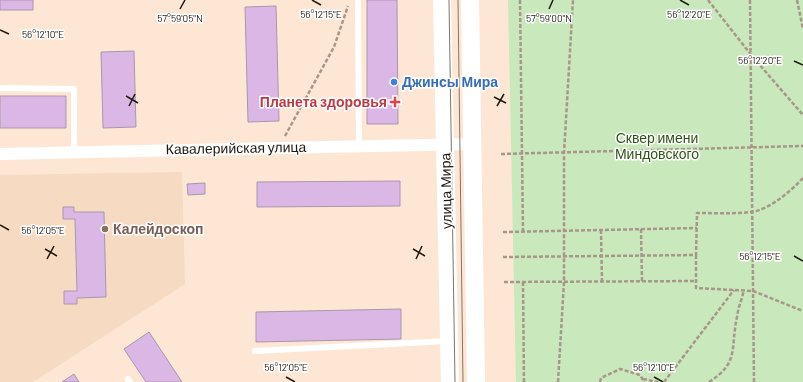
<svg xmlns="http://www.w3.org/2000/svg" width="803" height="382" viewBox="0 0 803 382" font-family="Barlow,sans-serif">
  <style>
    .built { fill: #f6dac2 }
    .green { fill: #c9e8bc }
    .building { fill: #dbb7e5; stroke: #a897ac }
    .lines { fill: none; stroke-linecap: round; stroke-linejoin: round }
    .path { stroke: #a79789; stroke-width: 2.5; stroke-dasharray: 4 2; stroke-linecap: butt }
    .service { stroke: #fff; stroke-width: 6 }
    .minor { stroke: #fff; stroke-width: 12 }
    .secondary { stroke: #fff; stroke-width: 18 }
    .tram { stroke: #827468; stroke-width: 1 }
    .ticks { fill: none; stroke: #201912; stroke-width: 1.5 }
    .shop-dot { fill: #3f7fe0; stroke: #fff; stroke-width: 1.5 }
    .health-dot { fill: #e0444e; stroke: #fff; stroke-width: 1.5 }
    .education-dot { fill: #8d6e63; stroke: #fff; stroke-width: 1.5 }
    .labels { text-anchor: middle; stroke-width: 3; stroke-linejoin: round; paint-order: stroke }
    .shop-label { font-size: 14px; font-weight: bold; fill: #366cbe; stroke: #fff; text-anchor: start }
    .health-label { font-size: 14px; font-weight: bold; fill: #be3a42; stroke: #fff; text-anchor: end }
    .park-label { font-size: 14px; fill: #2c5515; stroke: #fff }
    .street-label { font-size: 14px; fill: #201912; stroke: #fff }
    .education-label { font-size: 14px; font-weight: bold; fill: #785e54; stroke: #fff; text-anchor: start }
    .ticks-label { font-size: 10px; text-anchor: middle; fill: #201912; stroke: #fff; stroke-width: 3; stroke-linejoin: round; paint-order: stroke }
  </style>
  <rect width="100%" height="100%" fill="#fde7d4"/>
  <path class="built" d="M182,172L185,284L33,382H0V175Z"/>
  <path class="green" d="M508,0H803V382H516Z"/>
  <path class="building" d="M0,0H33V10H0Z
    M367,0H397L398,124H367Z
    M276,6L279,121L248,122L245,7Z
    M134,51L136,127L103,128L101,52Z
    M0,96H66V128H0Z
    M400,181V206L257,207V182Z
    M205,183V194L188,195L187,184Z
    M63,207H74V212H104L106,297L77,298V304H64V291H77L75,219H63Z
    M401,309V339L256,342V312Z
    M149,332L182,382H146L124,349Z
    M74,374L79,382H62Z"/>
  <g class="lines">
    <path class="path" d="M520,0L523,232
      M708,0L752,56L803,115
      M750,0L754,382
      M797,0L803,29
      M285,136L334,47L348,6
      M501,154L803,146
      M641,229L642,281
      M601,230L602,282
      M503,232L697,228
      M696,255V288L753,291L803,311
      M503,257L696,255L697,213C715,213 734,214 751,212C769,210 791,191 803,178
      M504,282L696,281
      M523,282L524,382
      M643,379L658,382
      M558,382L564,282V153L573,0
      M600,382L601,378L620,369L640,375L644,382
      M664,382L734,290
      M709,382C740,362 730,349 737,317C738,308 742,299 744,290"/>
    <path class="service" d="M358,0L359,145
      M0,88L74,89V152
      M255,351L448,341
      M128,379L130,382"/>
    <path class="minor" d="M0,154L472,144"/>
    <path class="secondary" d="M442,0L450,382
      M470,0L476,382"/>
    <path class="tram" d="M449,0L455,382
      M458,0L463,382"/>
  </g>
  <path class="ticks" d="M312,0L321,5M680,0L689,5M180,9L185,0M549,9L553,0M0,30L9,34M794,61L803,65M126,96L138,103M494,97L506,103M129,106L135,94M497,106L504,94M0,225L9,230M45,249L57,256M413,249L425,256M794,256L803,261M47,259L54,246M416,259L422,246M286,377L295,382M654,377L663,382"/>
  <circle class="shop-dot" cx="394" cy="82" r="4"/>
  <path class="health-dot" d="M393 96h4v4h4v4h-4v4h-4v-4h-4v-4h4z"/>
  <circle class="education-dot" cx="105" cy="229" r="4"/>
  <g class="labels">
    <g class="shop-label">
      <text x="402" y="87">Джинсы Мира</text>
    </g>
    <g class="health-label">
      <text x="387" y="107">Планета здоровья</text>
    </g>
    <g class="park-label">
      <text x="657" y="143">Сквер имени<tspan x="657" dy="16">Миндовского</tspan></text>
    </g>
    <g class="street-label">
      <text transform="translate(236 148) rotate(-1)" y="5">Кавалерийская улица</text>
      <text transform="translate(446 191) rotate(-91)" y="5">улица Мира</text>
    </g>
    <g class="education-label">
      <text x="113" y="234">Калейдоскоп</text>
    </g>
  </g>
  <g class="ticks-label">
    <text x="689" y="18">56°12'20"E</text>
    <text x="321" y="18">56°12'15"E</text>
    <text x="180" y="22">57°59'05"N</text>
    <text x="549" y="22">57°59'00"N</text>
    <text x="43" y="38">56°12'10"E</text>
    <text x="760" y="64">56°12'20"E</text>
    <text x="43" y="234">56°12'05"E</text>
    <text x="760" y="260">56°12'15"E</text>
    <text x="286" y="371">56°12'05"E</text>
    <text x="654" y="371">56°12'10"E</text>
  </g>
</svg>
